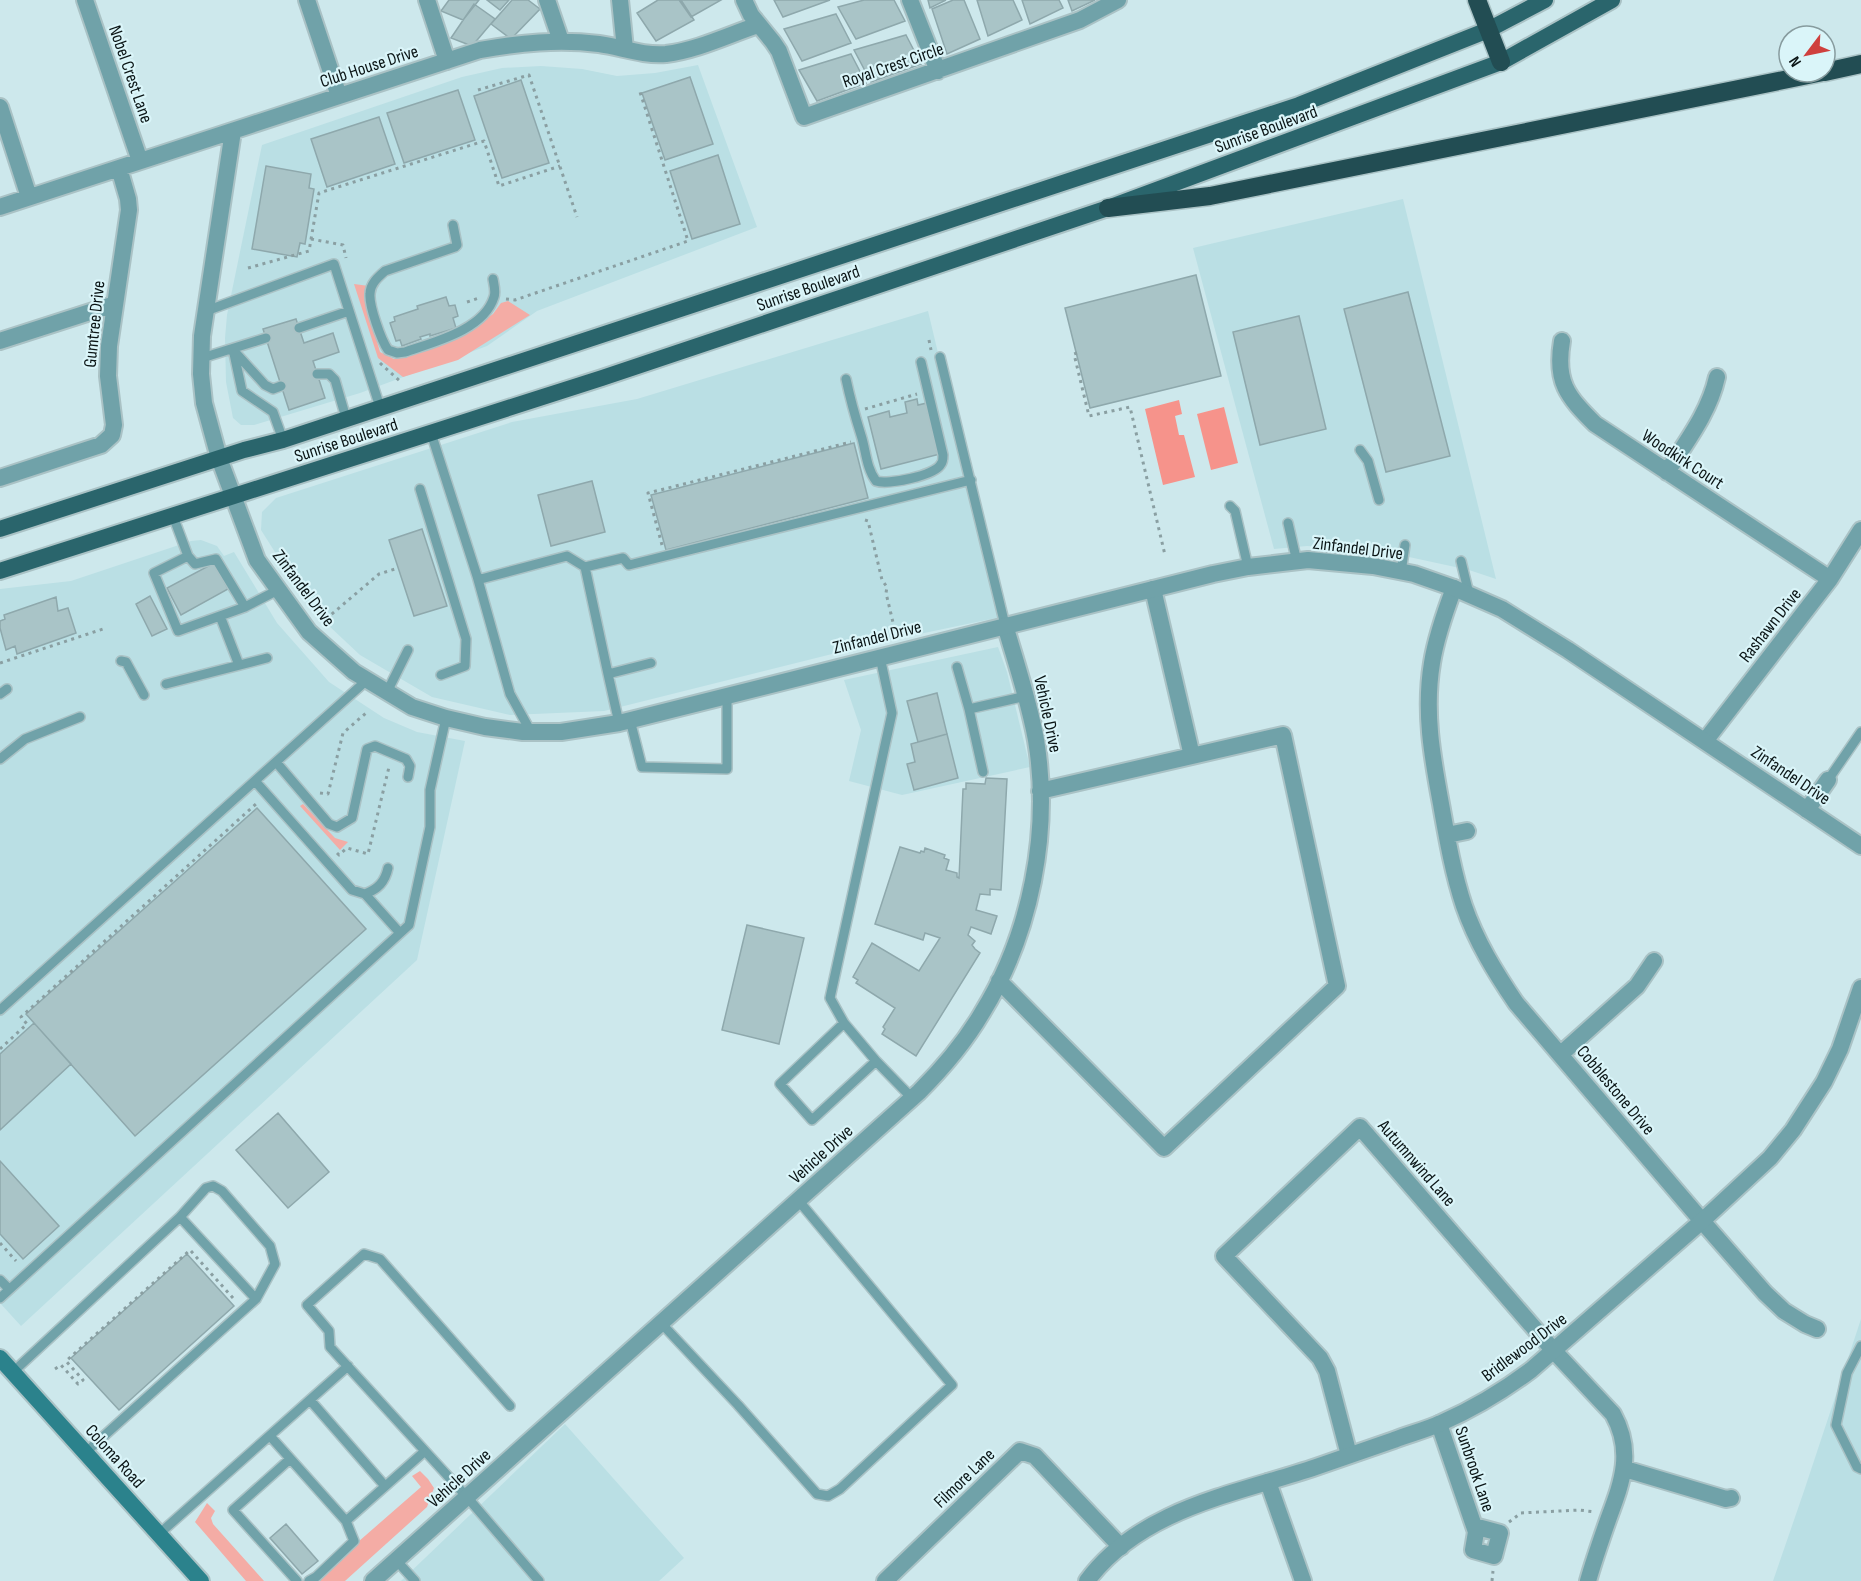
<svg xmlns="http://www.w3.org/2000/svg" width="1861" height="1581" viewBox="0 0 1861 1581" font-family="'Sofia Sans Condensed',sans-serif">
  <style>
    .built { fill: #badfe4 }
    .green { fill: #f4aca5 }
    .water { fill: #f6938b }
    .building { fill: #a9c4c7; stroke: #8ea8ac; stroke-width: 1.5 }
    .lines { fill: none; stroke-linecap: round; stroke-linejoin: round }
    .service-casing { stroke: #aac2c5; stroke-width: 12 }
    .minor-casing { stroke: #aac2c5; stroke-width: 20 }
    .tertiary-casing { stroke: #aac2c5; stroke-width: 20 }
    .secondary-casing { stroke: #aac2c5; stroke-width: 20 }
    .primary-casing { stroke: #aac2c5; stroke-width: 20 }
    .motorway-casing { stroke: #aac2c5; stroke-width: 21 }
    .path { stroke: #8a9fa2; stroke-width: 3; stroke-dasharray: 3 4.5; stroke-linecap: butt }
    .service { stroke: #70a2a9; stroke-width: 9 }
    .minor { stroke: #70a2a9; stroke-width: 16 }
    .tertiary { stroke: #70a2a9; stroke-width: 16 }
    .secondary { stroke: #2b828c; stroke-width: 16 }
    .primary { stroke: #2a656c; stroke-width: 16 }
    .motorway { stroke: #224d53; stroke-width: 18 }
    .labels { text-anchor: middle; stroke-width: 4.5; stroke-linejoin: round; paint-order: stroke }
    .street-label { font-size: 18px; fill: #0a1415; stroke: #daf5f9 }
  </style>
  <rect width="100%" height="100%" fill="#cde8ec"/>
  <path class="built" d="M698,65L757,227L537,311L487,346L360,393L254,425H241L233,418L226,382L225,338L227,315L262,145L462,77L502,68L541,66L582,69L617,76L655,73Z
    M1403,199L1496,579L1469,570L1386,552L1346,548L1307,546L1274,549L1193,248Z
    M928,311L1001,617L876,643L604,711L510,715L432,697L360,655L311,609L261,530L262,512L276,498L512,422L637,399Z
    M201,540L217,546L224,556L234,552L277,623L329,682L384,718L417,732L465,741L417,960L21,1326L0,1303V589L71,581L191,541Z
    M998,647L1007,672L1030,767L902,795L849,781L861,730L844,680Z
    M1861,1319V1581H1773L1804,1491Z
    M565,1424L684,1558L659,1581H401Z"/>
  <path class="green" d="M354,284L369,286L364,297L380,352L394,359L459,338L493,314L501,303L508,301L530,315L458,360L403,377L378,358Z
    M303,804L335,838L348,842L340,850L300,806Z
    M420,1471L428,1479L434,1488L427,1507L345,1581H318L349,1553L358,1542L421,1487L412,1476Z
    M207,1503L215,1511L211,1518L213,1524L264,1581H246L195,1522Z"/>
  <path class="water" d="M1179,400L1182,414L1175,416L1179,435H1184L1195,477L1163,485L1145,409Z
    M1224,407L1238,463L1211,470L1197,414Z"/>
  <path class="building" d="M449,0H479L463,20L441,11Z
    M487,0H509L500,10Z
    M512,0H528L540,9L511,39L491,24Z
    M658,0H681L694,20L656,41L637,13Z
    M679,0H721L691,17Z
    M774,0H830L783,17Z
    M864,0H894L905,21L856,39L838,7Z
    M928,0H946L930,8Z
    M953,0H964L980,39L947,54L932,9Z
    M977,0H1013L1022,20L988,36Z
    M1022,0H1059L1063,8L1030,24Z
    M1068,0H1095L1072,11Z
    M474,4L495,19L472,46L451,38Z
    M836,14L851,43L802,61L784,29Z
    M906,35L921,64L871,82L854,50Z
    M851,54L866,83L817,101L799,70Z
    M690,77L713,144L665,160L642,93Z
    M521,80L549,163L502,178L474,96Z
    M458,90L475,140L404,163L387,113Z
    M379,117L395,164L327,187L311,139Z
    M718,155L740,224L692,239L670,171Z
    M266,166L311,174L309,188L314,189L305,244L300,243L297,257L252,249Z
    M1196,275L1221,376L1090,408L1065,308Z
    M1408,292L1450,456L1386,472L1344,309Z
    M446,297L449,306L455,305L458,316L453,318L456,328L430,336V334L420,337L421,339L402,346L400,340L396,341L390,323L395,321L394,317L418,309L417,306Z
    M1299,316L1326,429L1260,445L1233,332Z
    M296,319L304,343L333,333L339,352L313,361L325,398L289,410L263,329Z
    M917,399L918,405L927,403L940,454L881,469L868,417L889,411L890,417L907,413L905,402Z
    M854,443L868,498L666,550L651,495Z
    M592,481L605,532L551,546L538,495Z
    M422,529L447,606L414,616L389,540Z
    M214,563L228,589L181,615L167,588Z
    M150,596L167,629L152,636L136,604Z
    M56,597L58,611L68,608L76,633L17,654L15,646L6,650L0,628V621L5,619L4,615Z
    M937,693L947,734L918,742L907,701Z
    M947,734L958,778L914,790L907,764L915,762L911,744Z
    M986,778L1007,779L1001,890L990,889V895L980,894L976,910L997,916L991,934L971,927L968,935L975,941L972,945L975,949L980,953L916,1056L882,1034L885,1029L883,1027L895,1008L856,983L858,980L853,977L872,943L919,971L940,938L925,933L923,940L875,924L900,847L920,853L921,851L924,852L925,848L945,855L944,858L949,860L946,870L957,873V877L959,878L963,789H966V783L985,784Z
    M257,808L366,929L135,1136L26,1014Z
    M747,925L804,938L779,1044L722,1030Z
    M34,1023L71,1064L0,1130V1054Z
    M278,1113L329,1172L288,1208L236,1150Z
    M0,1161L59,1226L23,1259L0,1234Z
    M187,1254L234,1306L119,1410L71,1358Z
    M286,1524L318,1561L302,1574L270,1538Z"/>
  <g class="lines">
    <defs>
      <path id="service" d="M453,225L457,245L455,247L385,271C378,277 370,284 370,294C369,306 381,340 388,350L397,353L405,352C434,342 484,330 494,297C496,292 494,285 493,279
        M206,311L334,264L380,407
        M299,328L349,311
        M233,349L242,391L273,412L283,440
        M234,351L265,385L273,389L281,386
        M940,357L1005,625
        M202,358L266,338
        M317,374H329L335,380L346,418
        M846,379C850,398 855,416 861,435C866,450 866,468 876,481C887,485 935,476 941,464C943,462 943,457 943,455L921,362
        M431,433L477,576L481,579L567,556L585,567L623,558L629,565L971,480
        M1360,450L1368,461L1379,500
        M420,489L466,639L465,666L441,675
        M1230,506L1235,511L1248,567
        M173,516L188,556L195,564L216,559L245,607
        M1288,523L1297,562
        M188,556L154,573L178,631L245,607L278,590
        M1461,561L1469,594
        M585,567L608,674L651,663
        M1401,572L1405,545
        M477,576L510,694L531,732
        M220,616L239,665
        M121,661L126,662L144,695
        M957,667L969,709L1026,696
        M608,674L619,723
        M166,684L267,658
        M387,692L408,650
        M0,694L7,689
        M969,709L983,772
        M630,720L642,767L727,769V696
        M0,759L25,739L80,717
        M276,762L329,824L337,827L352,818L367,749L375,746L406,759L410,766L408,777
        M1828,780L1861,732
        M255,781L352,890L365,894L400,933
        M365,894C378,889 385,882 388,868
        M0,1010L367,680
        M844,1023L830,998L892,713L880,657
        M876,1061L844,1023L780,1084L812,1120L876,1061L912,1098
        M180,1217L206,1188L213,1186L222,1191L270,1246L275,1264L256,1299
        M0,1280L9,1289
        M0,1298L409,925L430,827V790L446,718
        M661,1323L738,1405L817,1494L828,1496L840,1489L952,1385L798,1200
        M1861,1346L1847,1373L1836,1425L1857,1467L1861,1469
        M13,1372L180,1217L256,1299L85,1453
        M310,1400L385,1486
        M510,1406L380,1259L364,1254L307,1305L329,1331L330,1347L467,1497L539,1581
        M270,1436L346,1521L425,1451
        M290,1459L233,1510L297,1581
        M159,1534L348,1366
        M396,1560L415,1581
        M309,1581L316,1577L354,1541L346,1521"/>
      <path id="minor" d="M85,0L140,161
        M307,0L339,96
        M427,0L447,61
        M547,0L561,41
        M620,0L625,49
        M744,0L751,15L773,42L779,51L804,117L1080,20L1118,0
        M910,0L938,71
        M0,107L29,197
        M0,207L480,50C520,43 558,39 599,44C621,47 643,56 666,54C698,50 728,35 758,25
        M0,341L115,304
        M1562,341C1555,382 1567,396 1595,424L1830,579
        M219,458L204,403L201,374L202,336L233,131
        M1667,472C1686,442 1709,413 1717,377
        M0,478L101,445L112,435L114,425L108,376L109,346L129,210L128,199L119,168
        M1454,588C1445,612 1436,637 1432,663C1424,711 1432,756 1441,804C1447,838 1453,873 1464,906C1476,941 1495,972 1516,1003L1702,1221L1765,1293L1784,1311L1805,1324L1817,1329
        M1153,589L1192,756
        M1705,741L1830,579L1861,530
        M1807,810L1828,780
        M1447,835L1467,831
        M999,981L1164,1148L1337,986L1283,735L1040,791
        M1561,1054L1637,986L1654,961
        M1439,1424L1474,1526L1476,1532L1473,1550L1494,1556L1500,1533L1474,1526
        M1349,1455L1327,1371L1320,1358L1224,1256L1360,1127L1554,1351L1613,1414C1634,1452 1622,1482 1608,1520C1601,1540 1594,1560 1588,1581
        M1625,1469L1726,1499L1731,1498
        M1268,1482L1303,1581
        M373,1581L919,1092C943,1068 965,1042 982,1013C1031,934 1051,831 1036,740C1029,701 1016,663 1005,625
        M885,1581L1020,1451L1035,1456L1121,1547"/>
      <path id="tertiary" d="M219,458L257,560L309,632L354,672L412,707L446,718L485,727L523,732H561L619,723L1213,574L1248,567L1308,560L1373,566L1414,574L1454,588L1502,609L1568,650L1861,846
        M1087,1581C1141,1508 1236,1494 1316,1467C1342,1458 1368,1449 1394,1440C1409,1434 1426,1430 1441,1423C1473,1409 1503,1391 1531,1370L1702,1221L1770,1158L1793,1130L1824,1082L1840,1049L1861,988"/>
      <path id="secondary" d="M0,1358L201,1581"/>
      <path id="primary" d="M0,529L244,450L283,440L1299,105L1488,30L1545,0
        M0,571L602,378L1108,208L1501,62L1612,0"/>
      <path id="motorway" d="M1477,0L1501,62
        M1825,72L1861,64
        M1108,208L1210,196L1823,72"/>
    </defs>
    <use href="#service" class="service-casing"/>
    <use href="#minor" class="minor-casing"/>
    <use href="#tertiary" class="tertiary-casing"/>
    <use href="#secondary" class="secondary-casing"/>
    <use href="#primary" class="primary-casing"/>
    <use href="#motorway" class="motorway-casing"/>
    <path class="path" d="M478,90L529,75L577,217
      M311,239L343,245L346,258
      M248,268L309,251L319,193L484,141L499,186L560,166
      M506,299L515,300L688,241L639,89
      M467,302L479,298
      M929,340L931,350
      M1077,353L1074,354L1089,416L1130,407L1165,555
      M380,363L401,382
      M865,409L917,394
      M865,520L868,521L882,580L887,587L886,593L896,635
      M662,545L648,493L851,442
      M326,619L379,574L395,569
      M0,663L106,628
      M320,793L328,794L343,733L366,713
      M337,853L339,855L347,848L368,854L389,767
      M0,1049L27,1024L21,1017L257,803
      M0,1243L16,1261
      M55,1369L61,1365L78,1384L83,1380L66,1361L190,1250L233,1298
      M1509,1522L1521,1513L1579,1510L1595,1512
      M1492,1581L1493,1571"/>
    <use href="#service" class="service"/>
    <use href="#minor" class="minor"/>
    <use href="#tertiary" class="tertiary"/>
    <use href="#secondary" class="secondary"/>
    <use href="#primary" class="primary"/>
    <use href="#motorway" class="motorway"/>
  </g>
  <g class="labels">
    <g class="street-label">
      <text transform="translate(893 65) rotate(-19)" y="6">Royal Crest Circle</text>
      <text transform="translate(369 66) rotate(-18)" y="6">Club House Drive</text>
      <text transform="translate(131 74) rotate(71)" y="6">Nobel Crest Lane</text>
      <text transform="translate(1266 129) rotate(-20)" y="6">Sunrise Boulevard</text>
      <text transform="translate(808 288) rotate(-19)" y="6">Sunrise Boulevard</text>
      <text transform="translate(94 324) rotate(-84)" y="6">Gumtree Drive</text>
      <text transform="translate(346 440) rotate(-18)" y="6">Sunrise Boulevard</text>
      <text transform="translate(1683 459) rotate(33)" y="6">Woodkirk Court</text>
      <text transform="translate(1358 548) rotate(7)" y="6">Zinfandel Drive</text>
      <text transform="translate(304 588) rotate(53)" y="6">Zinfandel Drive</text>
      <text transform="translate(1770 625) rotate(-52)" y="6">Rashawn Drive</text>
      <text transform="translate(877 637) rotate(-14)" y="6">Zinfandel Drive</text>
      <text transform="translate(1048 714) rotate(78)" y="6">Vehicle Drive</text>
      <text transform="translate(1791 775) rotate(34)" y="6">Zinfandel Drive</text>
      <text transform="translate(1616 1090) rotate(50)" y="6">Cobblestone Drive</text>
      <text transform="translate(821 1154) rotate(-42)" y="6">Vehicle Drive</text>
      <text transform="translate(1417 1163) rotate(49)" y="6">Autumnwind Lane</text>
      <text transform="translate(1524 1347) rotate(-37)" y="6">Bridlewood Drive</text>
      <text transform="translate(115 1456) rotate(48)" y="6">Coloma Road</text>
      <text transform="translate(1475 1469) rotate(71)" y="6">Sunbrook Lane</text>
      <text transform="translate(459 1478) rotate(-42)" y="6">Vehicle Drive</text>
      <text transform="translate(964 1478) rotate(-44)" y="6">Filmore Lane</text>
    </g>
  </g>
  <g transform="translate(1807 54) rotate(238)"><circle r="28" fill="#daf5f9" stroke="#879b9e" stroke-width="1.5"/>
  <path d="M0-4.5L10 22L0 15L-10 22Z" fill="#cf403e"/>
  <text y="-9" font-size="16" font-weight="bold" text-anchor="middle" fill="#0a1415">N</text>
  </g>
</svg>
